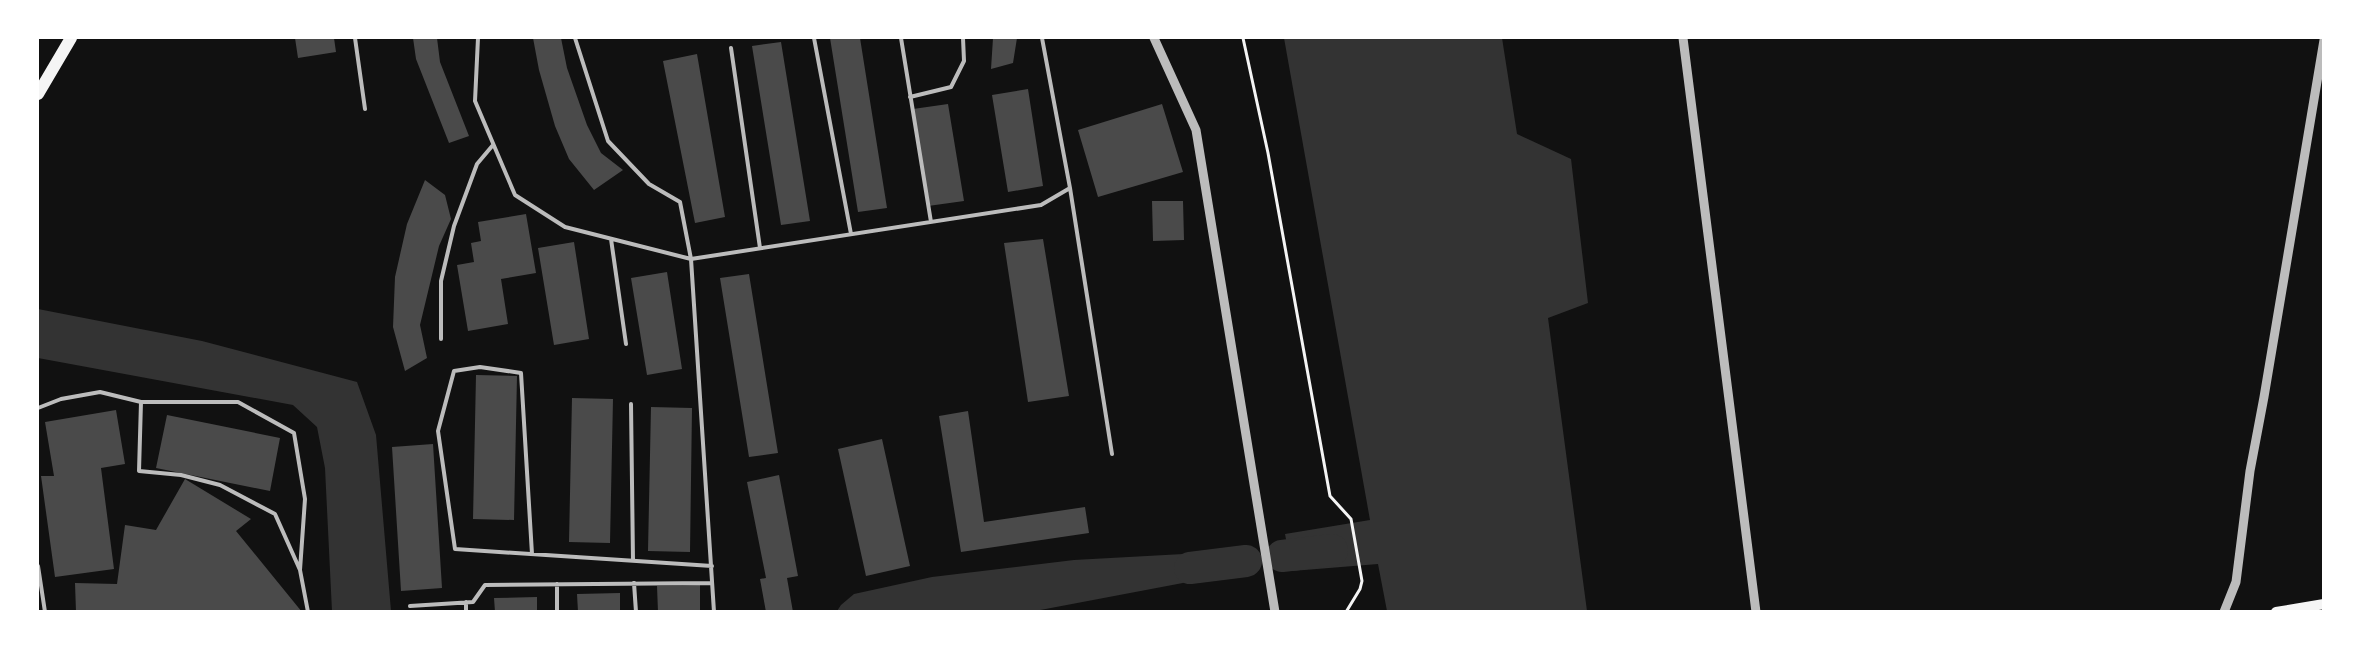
<svg xmlns="http://www.w3.org/2000/svg" width="2361" height="649" viewBox="0 0 2361 649" font-family="Inter,sans-serif">
  <style>
    .water { fill: #333 }
    .lines { fill: none; stroke-linecap: round; stroke-linejoin: round }
    .river { stroke: #333; stroke-width: 32 }
    .building { fill: #4a4a4a }
    .path { stroke: #f5f5f5; stroke-width: 3 }
    .service { stroke: #bcbcbc; stroke-width: 4 }
    .tertiary { stroke: #bcbcbc; stroke-width: 9 }
    .secondary { stroke: #f5f5f5; stroke-width: 10 }
    .trunk { stroke: #f5f5f5; stroke-width: 12 }
  </style>
  <rect width="100%" height="100%" fill="#111"/>
  <path class="water" d="M1284,38H1502L1517,134L1571,159L1588,303L1548,318L1587,611H1387L1378,564L1292,571L1285,534L1370,520Z
    M38,309L202,341L357,382L376,435L391,611H332L325,468L317,427L293,405L38,358Z
    M1220,552L1233,563L1225,575L1035,611H837L841,605L854,594L932,577L1074,560Z"/>
  <g class="lines">
    <path class="river" d="M1282,556L1332,550
      M1190,568L1246,561"/>
  </g>
  <path class="building" d="M295,38H334L336,52L298,58Z
    M413,38H437L440,62L469,136L449,143L416,59Z
    M533,38H561L567,68L587,125L601,153L623,170L594,190L569,159L555,126L539,70Z
    M830,38H860L887,208L858,212Z
    M993,38H1017L1013,63L991,69Z
    M781,42L810,221L781,225L752,46Z
    M697,54L725,217L695,223L663,61Z
    M1028,89L1043,186L1008,192L992,95Z
    M948,104L964,201L928,206L913,109Z
    M1162,104L1183,172L1098,197L1078,130Z
    M425,180L445,195L451,219L439,246L420,325L427,358L405,371L393,327L395,277L407,224Z
    M1152,201H1183L1184,240L1153,241Z
    M526,214L536,273L501,279L508,324L468,331L457,265L474,262L471,243L481,241L478,222Z
    M1043,239L1069,396L1028,402L1004,243Z
    M574,242L589,339L554,345L538,248Z
    M667,272L682,369L647,375L631,278Z
    M749,274L778,453L749,457L720,278Z
    M476,375L517,376L514,520L473,519Z
    M572,398L613,399L610,543L569,542Z
    M651,407L692,408L690,552L648,551Z
    M116,410L125,464L101,468L114,569L55,577L41,476H54L45,422Z
    M968,411L984,522L1085,507L1089,533L961,552L939,416Z
    M167,415L280,438L270,491L156,468Z
    M882,439L910,566L866,576L838,449Z
    M433,444L442,588L401,591L392,447Z
    M779,475L798,576L787,578L793,612H766L760,579L766,578L747,482Z
    M185,479L251,519L236,531L302,612H76L75,583L117,584L125,525L156,530Z
    M700,585V612H658L657,586Z
    M620,593V612H578L577,594Z
    M537,597V612H495L494,598Z"/>
  <g class="lines">
    <path class="path" d="M1243,38L1268,153L1330,496L1351,519L1362,581L1360,589L1346,612"/>
    <path class="service" d="M355,38L365,109
      M478,38L475,101L515,195L565,227L691,259L680,202L649,184L608,141L575,38
      M814,38L851,234
      M901,38L931,222
      M731,48L760,248
      M910,97L951,87L964,61L963,38
      M1070,188L1112,454
      M611,239L626,344
      M441,339V281L454,226L477,164L493,145
      M141,402H238L294,433L305,499L300,570
      M631,404L633,561
      M38,408L61,399L100,392L141,402L139,471L181,475L220,485L275,514L300,570L308,612
      M532,554L521,373L480,367L454,371L438,431L455,549L712,566
      M38,566L45,612
      M634,583L636,612
      M410,606L473,602L485,585L712,583
      M466,612V602
      M557,612V584
      M714,612L691,259L1041,205L1070,188L1042,38"/>
    <path class="tertiary" d="M1154,38L1196,130L1275,612
      M1683,38L1756,612
      M2224,612L2236,582L2250,471L2264,397L2324,40"/>
    <path class="secondary" d="M2276,612L2324,604"/>
    <path class="trunk" d="M38,94L71,38"/>
  </g>
  <rect width="2361" height="649" fill="none" stroke="#ffffff" stroke-width="78"/>
</svg>
